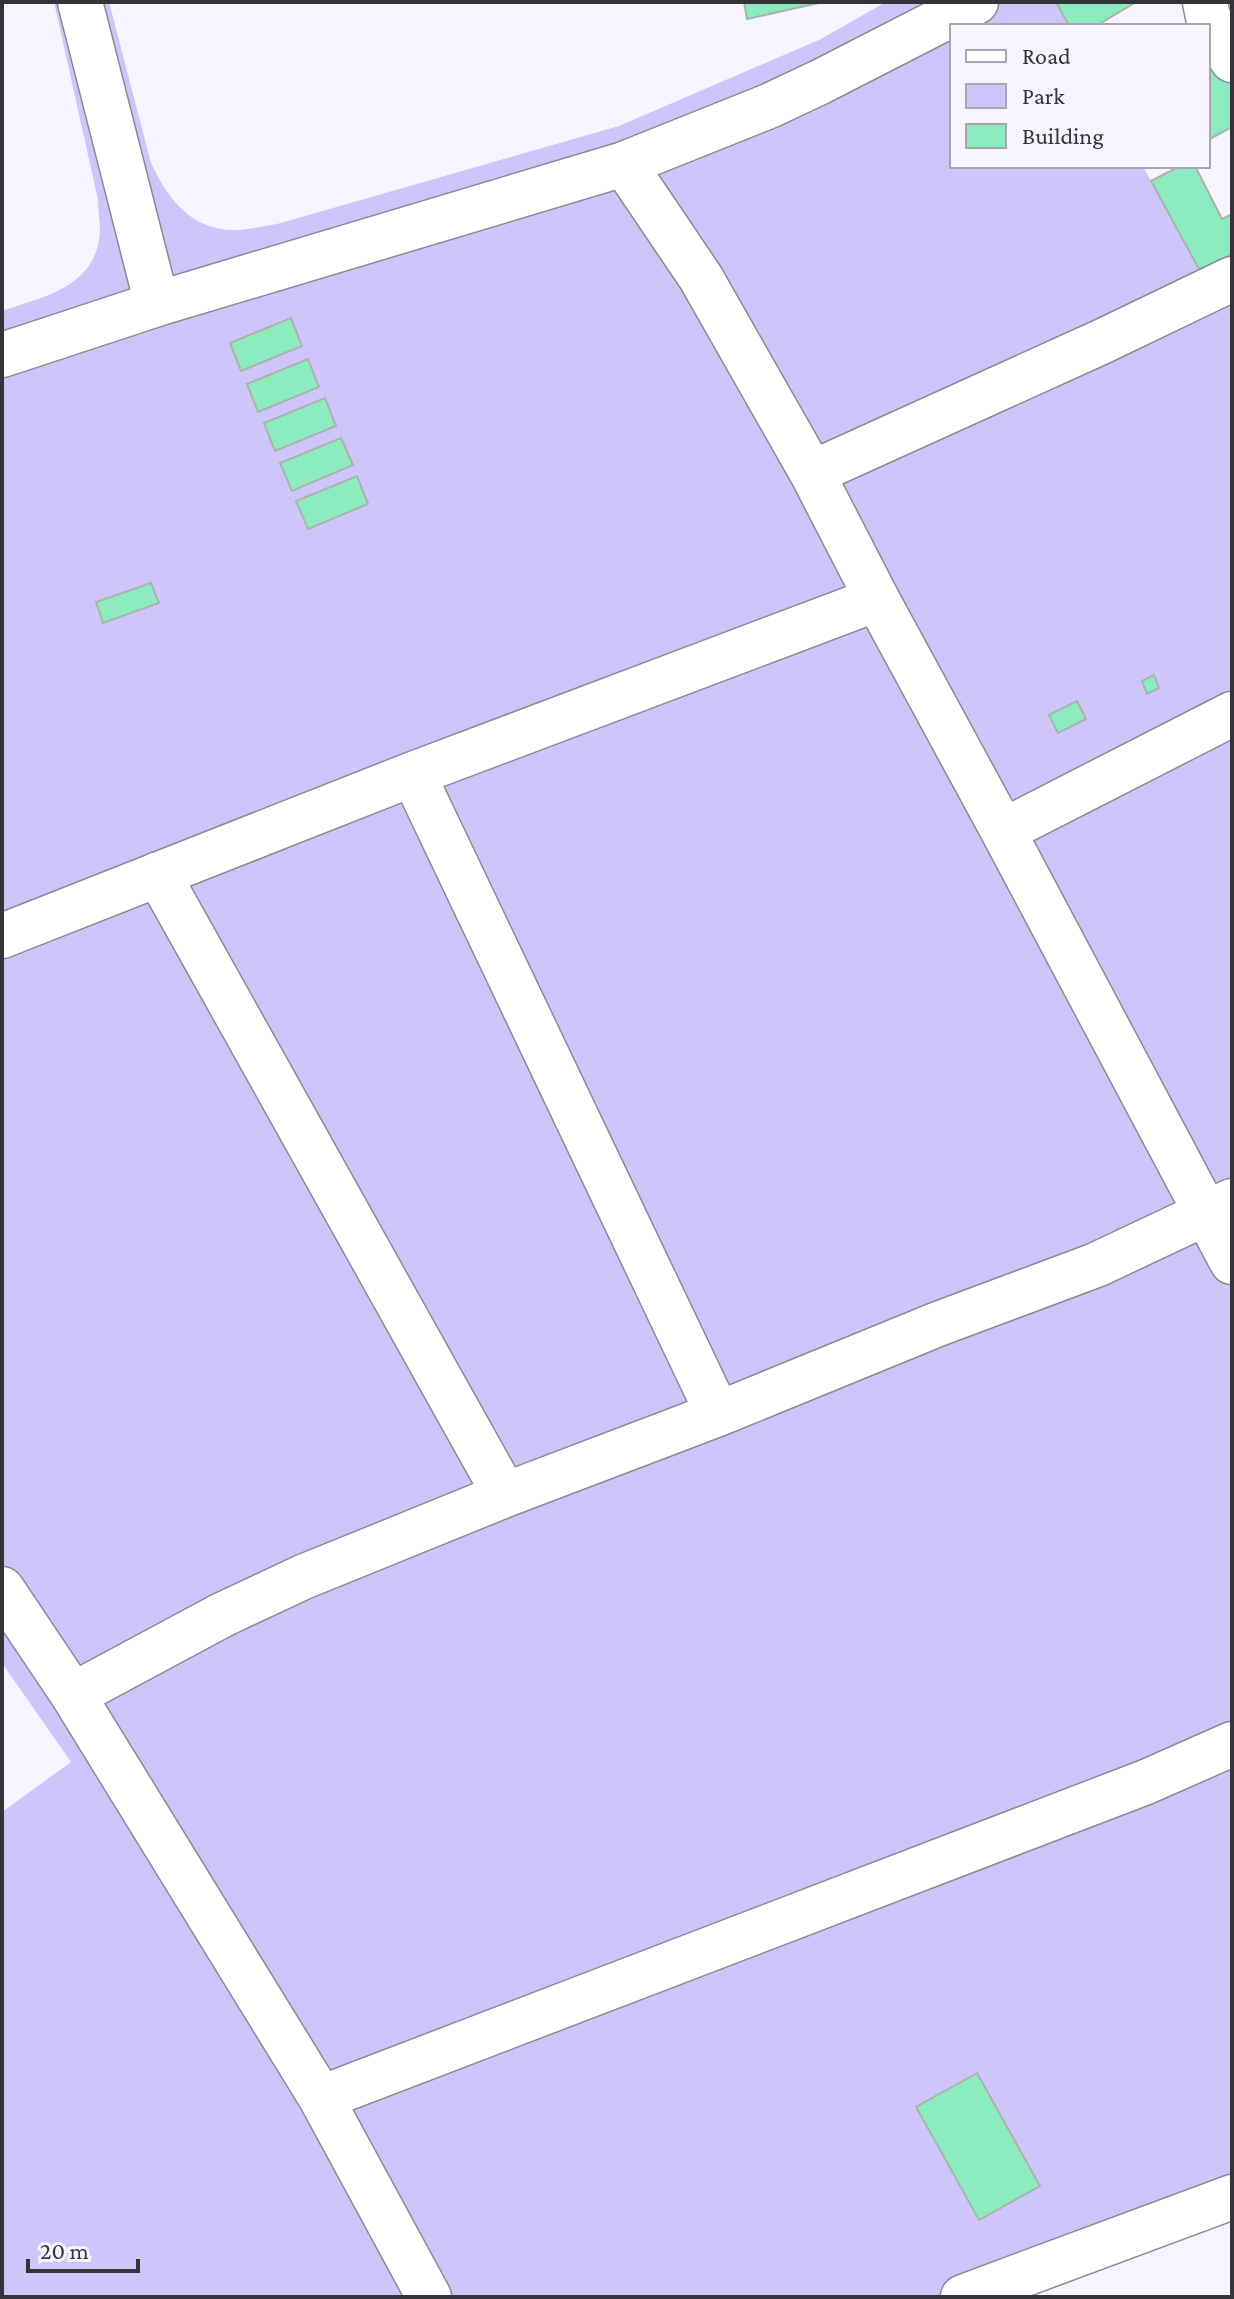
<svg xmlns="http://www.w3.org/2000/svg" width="1234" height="2299" viewBox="0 0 1234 2299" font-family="'Crimson Pro',serif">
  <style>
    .green { fill: #cec6fb }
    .building { fill: #8ceabf; stroke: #a9b3ad; stroke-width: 2 }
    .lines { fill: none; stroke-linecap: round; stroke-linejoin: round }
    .minor-casing { stroke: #8b8a93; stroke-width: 47 }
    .minor { stroke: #fff; stroke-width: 44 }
  </style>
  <rect width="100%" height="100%" fill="#f5f4ff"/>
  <path class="green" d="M54,2H109L151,163C169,201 193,232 239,230C252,229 264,226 277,224L619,126L821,39L886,2H1056L1069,26H952V166H1143L1199,270L1232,254V2197L963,2297H2V1812L71,1762L2,1663V311C45,296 97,287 100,231C100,221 98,210 98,200Z"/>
  <path class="building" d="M744,2H823L747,19Z
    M1056,2H1136L1096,26H1069Z
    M1232,23V127L1208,140V36Z
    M1180,166H1195L1222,219L1232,214V254L1200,271L1151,181Z
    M291,318L302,346L241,371L230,343Z
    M308,359L319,387L258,412L247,384Z
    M325,398L336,426L275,451L264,423Z
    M341,438L353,465L292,491L280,463Z
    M357,476L368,504L308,529L296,501Z
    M151,583L159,603L103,623L96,602Z
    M1154,675L1159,688L1147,694L1142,681Z
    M1077,701L1086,719L1058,733L1049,715Z
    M977,2073L1040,2186L979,2220L916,2107Z"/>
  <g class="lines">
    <defs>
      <path id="minor" d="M80,2L157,304
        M1205,2L1208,17L1232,60
        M624,164L701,278L812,473L877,599L1003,831L1232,1262
        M2,355L157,304L624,164L769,106L820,82L976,2
        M812,473L1101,342L1232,279
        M413,774L718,1414
        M1003,831L1232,714
        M158,874L505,1495
        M2,936L413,774L877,599
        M2,1589L73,1695L321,2098L429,2297
        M73,1695L222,1615L303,1577L505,1495L718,1414L938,1324L1096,1265L1232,1201
        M321,2098L1146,1782L1232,1744
        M963,2297L1232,2197"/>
    </defs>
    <use href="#minor" class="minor-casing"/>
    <use href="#minor" class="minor"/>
  </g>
  <rect width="1234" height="2299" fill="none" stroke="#343438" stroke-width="8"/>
  <rect x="950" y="24" width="260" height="144" fill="#f5f4ff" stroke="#a8a7af" stroke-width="2"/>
  <rect x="966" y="50" width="40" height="12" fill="#ffffff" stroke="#a8a7af" stroke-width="2"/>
  <text x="1022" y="64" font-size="24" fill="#343438">Road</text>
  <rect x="966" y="84" width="40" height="24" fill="#cec6fb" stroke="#a8a7af" stroke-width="2"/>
  <text x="1022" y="104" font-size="24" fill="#343438">Park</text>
  <rect x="966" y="124" width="40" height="24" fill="#8ceabf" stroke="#a8a7af" stroke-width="2"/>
  <text x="1022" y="144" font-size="24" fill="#343438">Building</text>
  <path d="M28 2259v12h110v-12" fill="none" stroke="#343438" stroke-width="4"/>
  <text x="40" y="2259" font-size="24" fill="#343438" stroke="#f5f4ff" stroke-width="6" paint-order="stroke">20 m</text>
</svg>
